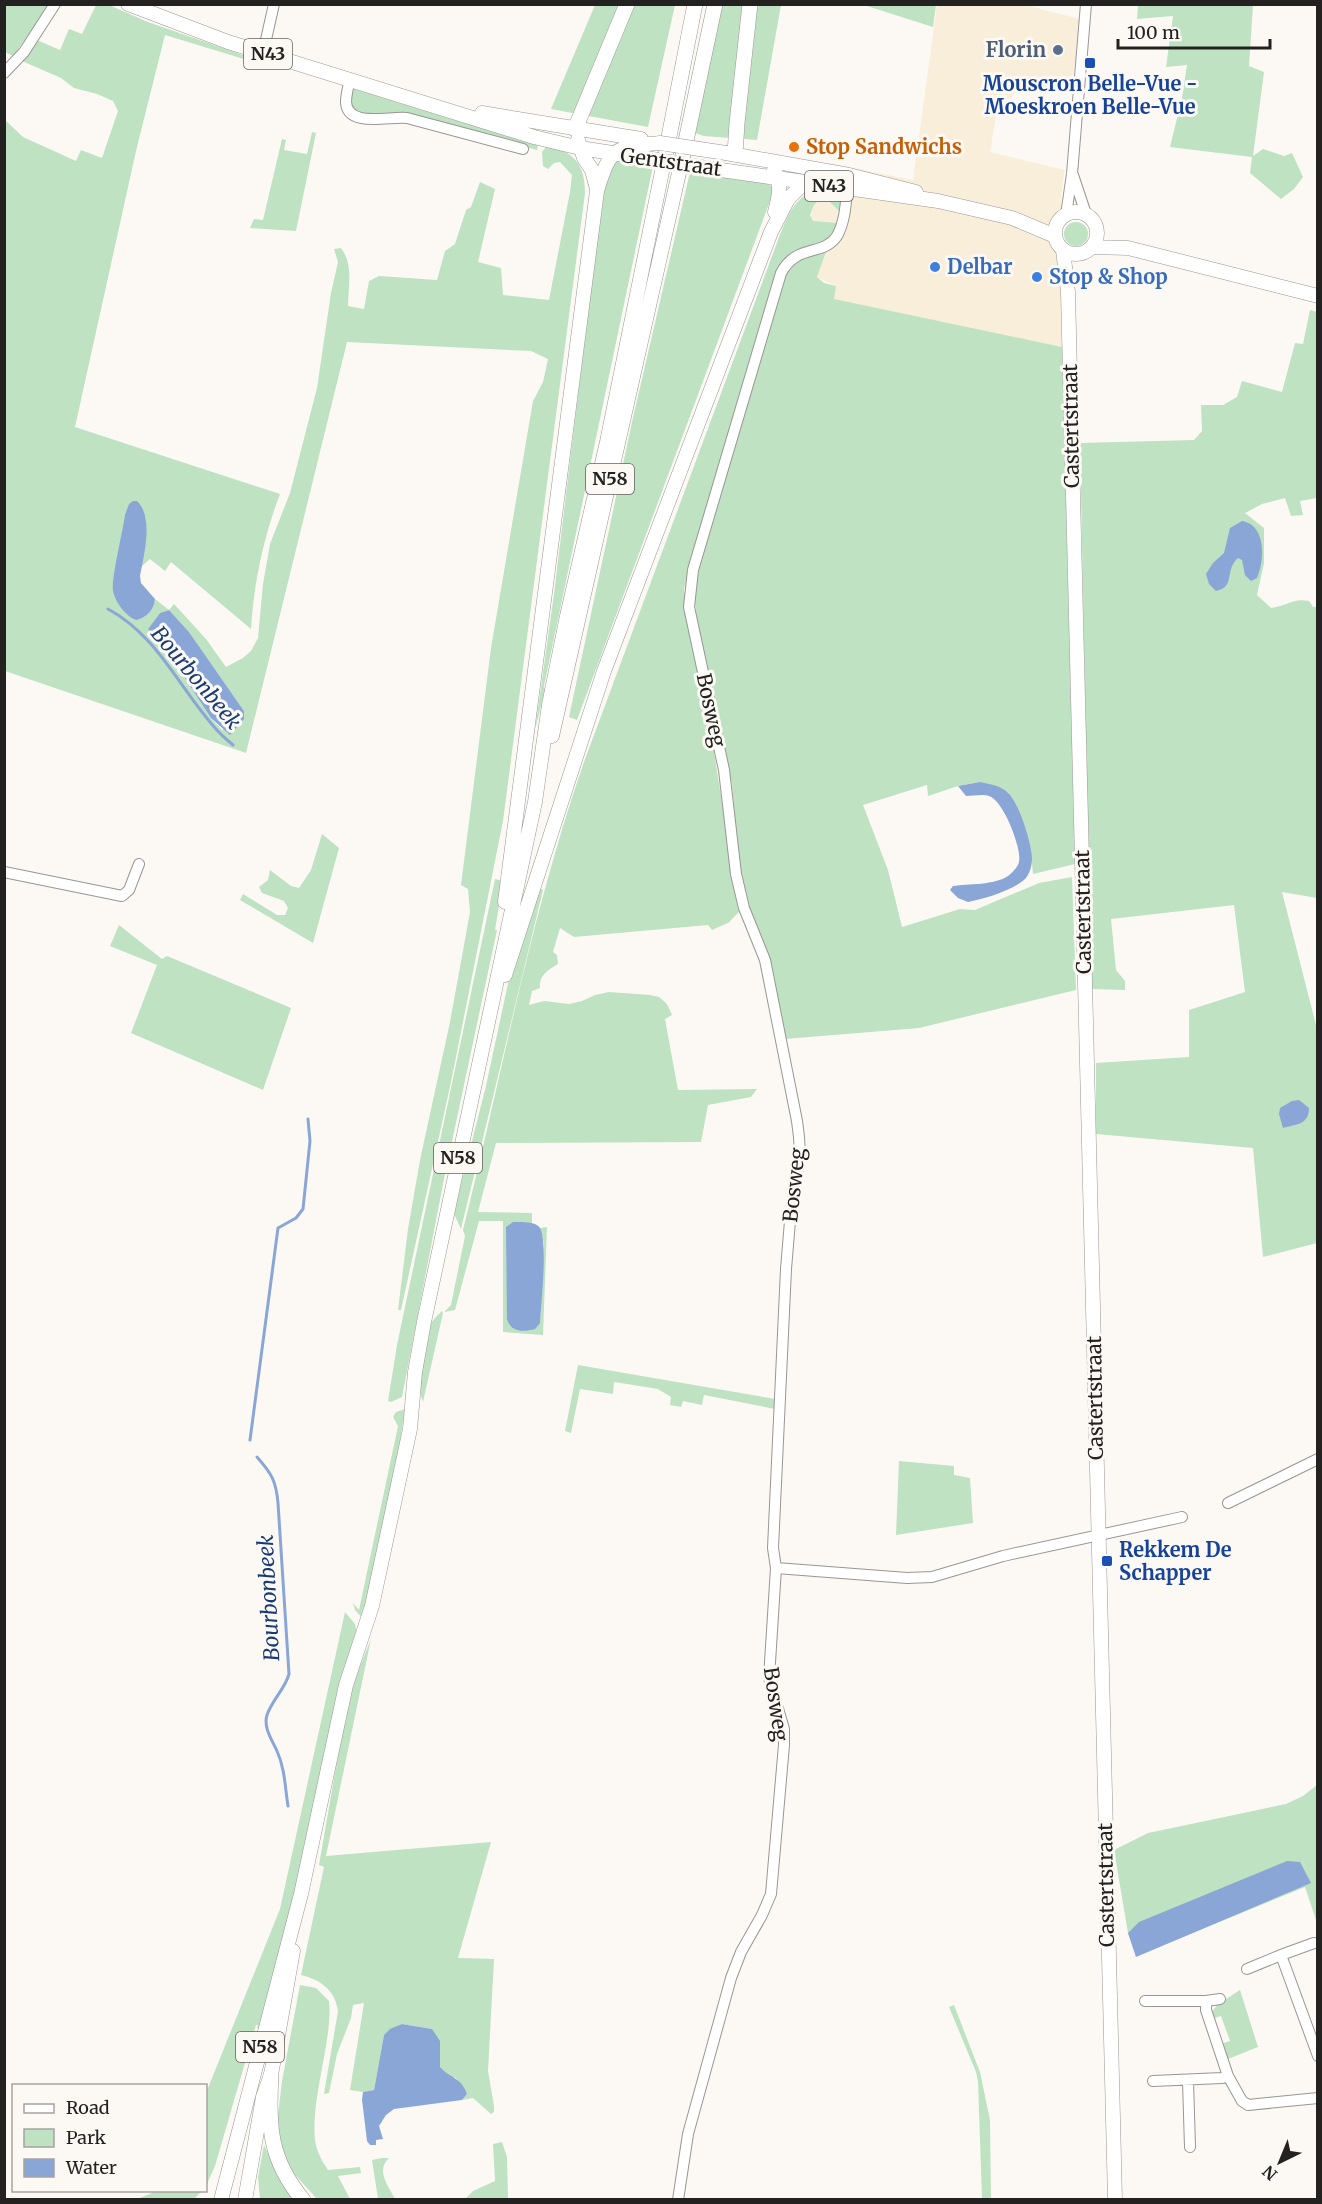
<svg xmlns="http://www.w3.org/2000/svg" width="1322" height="2204" viewBox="0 0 1322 2204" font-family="Merriweather,serif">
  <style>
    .industrial { fill: #f9eed9 }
    .green { fill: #bee2c2; fill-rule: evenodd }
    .water { fill: #89a6d6 }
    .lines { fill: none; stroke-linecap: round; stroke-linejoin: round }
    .stream { stroke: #89a6d6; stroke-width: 3 }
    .minor-casing { stroke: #999693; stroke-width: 12 }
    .major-casing { stroke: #999693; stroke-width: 15 }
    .highway-casing { stroke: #999693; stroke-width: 16 }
    .minor { stroke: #fff; stroke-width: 10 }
    .major { stroke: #fff; stroke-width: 14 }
    .highway { stroke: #fff; stroke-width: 15 }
    .major-bridge-casing { stroke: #999693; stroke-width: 15; stroke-linecap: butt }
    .major-bridge { stroke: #fff; stroke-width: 14 }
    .service-dot { fill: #5c6f8a; stroke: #fcf9f5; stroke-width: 2 }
    .transit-dot { fill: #1a4fb4; stroke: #fcf9f5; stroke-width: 2 }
    .food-dot { fill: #e8710a; stroke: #fcf9f5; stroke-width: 2 }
    .shop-dot { fill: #3f7fe0; stroke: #fcf9f5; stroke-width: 2 }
    .labels { text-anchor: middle; stroke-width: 6; stroke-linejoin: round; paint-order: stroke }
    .shield { fill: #fcf9f5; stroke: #646260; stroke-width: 1.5 }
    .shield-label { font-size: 18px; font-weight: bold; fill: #232220 }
    .service-label { font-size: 20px; font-weight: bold; fill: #4e5e75; stroke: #fcf9f5; text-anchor: end }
    .transit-label { font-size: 20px; font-weight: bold; fill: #164399; stroke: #fcf9f5 }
    .food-label { font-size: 20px; font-weight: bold; fill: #c56008; stroke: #fcf9f5; text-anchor: start }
    .street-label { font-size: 20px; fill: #232220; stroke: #fcf9f5 }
    .shop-label { font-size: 20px; font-weight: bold; fill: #366cbe; stroke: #fcf9f5; text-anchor: start }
    .water-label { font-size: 21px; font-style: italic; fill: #193b75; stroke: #fcf9f5 }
  </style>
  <rect width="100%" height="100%" fill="#fcf9f5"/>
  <path class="industrial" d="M937,5H1025L1084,20L1070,88L1014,93L1011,99L998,103L990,152L1065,170L1061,196L1060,233L1062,347L831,301L836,286L817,277L826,252L799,249L829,163L913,180Z"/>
  <path class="green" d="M4,5H50L13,56L5,52Z
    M96,5H109L148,22L257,60V63L165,35L136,151L75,427L280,494C263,539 254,582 251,629L171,562L165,571L150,559L141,567L146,518L129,504L113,590C117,602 125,616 137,620C147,617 154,610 155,599L169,610L174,604L206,639L226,667L243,658L251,651L258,638L263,584L270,544L290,493L317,388L331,293L338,262L334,249L341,248C354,265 348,287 348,306L364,309L369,281L379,276L437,280L445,251L455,244L466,210L471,207L480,182L495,189L478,262L501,268L503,295L549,300L570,192L572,175L560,162L554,163L548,169L543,166L542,152L546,147C574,150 585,165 585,193L503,821L451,1082L401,1310H398L408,1229L420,1160L450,1022L470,912L468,889L461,885L491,648L533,401L543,382L548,359L531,351L347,342L246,753L5,671L4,119L23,137L76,161L81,150L102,158L118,111L113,101L97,94L74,88L61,78L22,61L37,40L60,50L69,29L82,34ZM169,610L189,632L244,711L222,730L211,718L175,663L148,629L160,613Z
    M595,5H675L648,127L551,109Z
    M715,5H781L757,140L704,136L689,131Z
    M864,5H936L933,27Z
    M1138,5H1253L1249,66L1264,72L1253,156L1263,149L1284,156L1292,153L1303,177L1294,189L1281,199L1250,173L1252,157L1170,147L1182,98L1187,65L1166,67L1173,16L1137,19Z
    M354,89L454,120L538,144L537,150L427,120L363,116L350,110V91Z
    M312,132L316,133L296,231L250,228L254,219L263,220L282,139L286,140L284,150L307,154Z
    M620,160L653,166L544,686L545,690L535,730L554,594L603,189L611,164Z
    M690,172L766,183L773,187V193L577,720L569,717L632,422Z
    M811,191H818L838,195L841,204L839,211L830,202H817L814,205L810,215L813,221L837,223L829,240C808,247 788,249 778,271L687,574L684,590L705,694L739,912L728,923L712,930L708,925L574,937L560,928L553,952L557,955L558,964C547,971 539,975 540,988L532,991L529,1005L544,1001L569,1004L582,1001L595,995L609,992L650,995L659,997L667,1004L672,1015L665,1019L678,1090L757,1089L751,1097L708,1105L701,1142L496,1143L478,1212L532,1213V1224L513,1222L540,1323L544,1243L540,1228L547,1227L543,1335L503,1332V1221H479L455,1310L444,1312L451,1305L465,1236L463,1230C502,1074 531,914 584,762L778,240C786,220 791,203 811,191Z
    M1064 234a12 12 0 1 1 24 0a12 12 0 1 1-24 0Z
    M826,252L817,277L824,283L836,286L834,299L1062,347L1075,864L1033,874C1031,844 1023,818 1008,792L980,782L958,786L928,796L927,785L863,805L888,870L902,927L960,909L975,910L1039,883L1072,877L1076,990L919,1028L785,1039L745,897L740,872L732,784L699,638L694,593L699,569L729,464L786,272L801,259Z
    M1310,310L1317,312V498L1300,501L1303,515L1291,516L1285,498L1262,504L1245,513L1264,528V563L1257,595L1271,608C1288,606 1292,598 1309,601L1313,607H1317V898L1282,892L1317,1029V1243L1263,1257L1253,1148L1096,1134V1063L1189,1057V1010L1245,992L1234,905L1111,919L1116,970L1125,981V990L1091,989L1080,443L1194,440L1202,431L1201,405H1223L1237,397L1242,381L1282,392L1295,343L1303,344Z
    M322,834L339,848L313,943L240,900L243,894L277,915H285L288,908L284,901L262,893L259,887L268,880L270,870L291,886L299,888L311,870Z
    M495,879L503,881L495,930H497L444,1179L402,1397L391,1402L388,1401L397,1345Z
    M536,887L543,890L461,1229L454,1214L458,1196L486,1086L515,951Z
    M119,925L162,959L167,956L291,1008L263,1090L131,1033L157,965L110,946Z
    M442,1311L443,1313L423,1402C416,1386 424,1341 430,1326C432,1320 438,1315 442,1311Z
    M578,1365L775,1399V1409L704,1395L702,1405L683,1401L681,1407L670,1405L671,1397L658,1389L614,1382L613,1394L580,1389L571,1433L565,1431Z
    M405,1409L397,1461L363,1619L355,1610L353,1603L359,1610L398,1426L393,1417L396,1412Z
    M899,1461L954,1466V1475L970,1478L973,1523L896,1535Z
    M345,1612L355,1624L357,1635L342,1676L286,1937L260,2028H257L258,2025H256L215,2166L206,2186V2093L280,1909Z
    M371,1639L326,1856L491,1842L458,1958L494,1959L488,2071L494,2106V2112L491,2114L473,2098L462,2100L467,2094L456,2078L448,2076L440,2067V2054L432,2029L402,2024L384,2035L374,2090L363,2092L350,2090L364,2003L353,2005L351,2018L337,2054L329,2093L324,2094L338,2011C335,1990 321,1980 301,1975L324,1867L319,1865L344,1721L354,1681Z
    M1317,1785V1923L1305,1887L1127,1960L1136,1956L1128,1933L1114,1850L1148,1833L1286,1804L1303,1796Z
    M300,1985L316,1988L329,2001C334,2042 303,2120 319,2154C321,2160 325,2165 328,2170L360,2167L361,2173L338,2176L350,2199H317L288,2167L279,2148L277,2124L282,2081Z
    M1240,1990L1258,2047L1228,2059L1223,2043L1230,2041L1221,2016L1214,2018L1212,2012L1217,2005Z
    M954,2005L980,2072L990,2120L991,2199H982L978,2081L976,2072L949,2007Z
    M502,2142L507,2157L508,2199H465L473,2191L495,2181L493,2144Z
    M264,2145L277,2173L297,2199L260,2200L258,2177Z
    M382,2158H389C375,2171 389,2186 395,2199H378L372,2160Z
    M157,2191V2190L202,2191L194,2199H137Z"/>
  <path class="water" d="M133,501H137C154,517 144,555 140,576L141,583L155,599C154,610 147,617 137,620C127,618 115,602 113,591C111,579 123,531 125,515L129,504Z
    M1242,521C1266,525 1265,559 1257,578L1251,581L1245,575L1242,560L1238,558C1224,570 1236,587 1216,591L1209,584L1206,574L1213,563L1224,553L1230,528Z
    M169,610L189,632L244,711V719L230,735L211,718L175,663L148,629L160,613Z
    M980,782C989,784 998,785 1006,791C1018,799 1032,844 1032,859C1032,866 1029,876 1024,880C1011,891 984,899 968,902L958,898L950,890L953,886C968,884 995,885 1008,876C1012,873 1018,867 1019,862C1022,849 1004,801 989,796C983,794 973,796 966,796L958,786Z
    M1299,1100L1309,1108C1309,1125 1296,1124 1283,1128L1279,1114L1280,1108L1292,1101Z
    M513,1222C520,1222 536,1221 540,1228C548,1242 541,1304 540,1323L535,1329C524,1332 511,1333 507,1319L506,1227Z
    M1287,1861L1300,1862L1311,1883L1136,1957L1128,1933L1139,1922Z
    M402,2024L432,2029L440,2041V2067C451,2079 461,2077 467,2094L462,2100L394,2109L386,2115L379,2126L383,2139L376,2140V2145H370L367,2141L362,2100L363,2092L374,2090L384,2035L390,2029Z"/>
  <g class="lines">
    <path class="stream" d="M108,609C158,636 179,688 216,729C221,735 227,740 233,745
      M250,1440L278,1228L296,1218L303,1209L310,1141L308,1119
      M257,1457C272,1474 276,1481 278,1503L289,1674C285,1689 272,1700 267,1715C263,1727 272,1740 277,1751C285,1769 285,1787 288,1806"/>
    <defs>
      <path id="minor" d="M263,53L274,4
        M4,73L24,52L55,4
        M350,79C348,87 346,95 346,102C347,128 389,116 407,118L523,149
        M1073,175L1086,214
        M1066,215L1072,174L1086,4
        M4,872L122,896L129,890L139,864
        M1228,1503L1318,1459
        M776,1568L907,1578L932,1577L1003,1556L1182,1517
        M1281,1955L1314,1943
        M1247,1969L1281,1955L1318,2056
        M1145,2001H1206L1220,1999
        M1206,2001V2010L1228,2076
        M1153,2081L1222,2078L1228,2076L1242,2101L1248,2105L1318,2098
        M1188,2081L1190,2147
        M678,2200L688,2134L731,1978L741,1952L762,1915L771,1894L784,1745V1729L769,1678L776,1568L773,1548L786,1269L790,1221L800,1153L799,1137L797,1121L765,960L744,908L736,874L724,770L689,607L693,570L781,273C797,243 823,257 837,236C846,220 846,199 848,181"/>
      <path id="major" d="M128,4L228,42L534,137L580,148L651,159
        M482,113L641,139
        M578,140L584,158L592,170L597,189
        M726,153L849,175L916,192
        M700,167L938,201L1012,218L1055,236
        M774,170C782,184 779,197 775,212
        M1055 233a21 21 0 1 1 42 0a21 21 0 1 1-42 0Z
        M1092,247L1128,248L1318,296
        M1063,250L1068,292L1115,2200
        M552,736L683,155
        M505,902L597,191C610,147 615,147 660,143
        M505,975L604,671L771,232L788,199L799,188L800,182
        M221,2200L301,1894L346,1685L372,1606L410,1429L415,1372L424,1322L535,802L549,705L567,616L607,442L666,152
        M245,2200L263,2097L271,2075L293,1951"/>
      <path id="highway" d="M575,129L627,4
        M666,152L695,4
        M735,154L737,123L750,4
        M683,155L715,4
        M271,2075C268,2126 269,2159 303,2200"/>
    </defs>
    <use href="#minor" class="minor-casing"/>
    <use href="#major" class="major-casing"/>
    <use href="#highway" class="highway-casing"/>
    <use href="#minor" class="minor"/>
    <use href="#major" class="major"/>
    <use href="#highway" class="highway"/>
    <defs>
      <path id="major-bridge" d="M660,143L726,153
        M651,159L700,167"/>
    </defs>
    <use href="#major-bridge" class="major-bridge-casing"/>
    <use href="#major-bridge" class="major-bridge"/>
  </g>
  <circle class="service-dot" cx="1058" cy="50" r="6"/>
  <g class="transit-dot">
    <rect x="1084" y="57" width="12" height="12" rx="3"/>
    <rect x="1101" y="1555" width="12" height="12" rx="3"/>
  </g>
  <circle class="food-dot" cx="794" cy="147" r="6"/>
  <g class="shop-dot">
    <circle cx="935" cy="267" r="6"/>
    <circle cx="1037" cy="277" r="6"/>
  </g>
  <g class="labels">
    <g class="shield">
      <rect x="244" y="39" width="48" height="30" rx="4.5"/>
      <rect x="805" y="171" width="48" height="30" rx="4.5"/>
      <rect x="586" y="464" width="48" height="30" rx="4.5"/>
      <rect x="434" y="1143" width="48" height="30" rx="4.5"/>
      <rect x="236" y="2032" width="48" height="30" rx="4.5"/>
    </g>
    <g class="shield-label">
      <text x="268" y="60">N43</text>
      <text x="829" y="192">N43</text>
      <text x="610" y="485">N58</text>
      <text x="458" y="1164">N58</text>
      <text x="260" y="2053">N58</text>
    </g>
    <g class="service-label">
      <text x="1046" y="57">Florin</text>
    </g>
    <g class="transit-label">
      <text x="1090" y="91">Mouscron Belle-Vue -<tspan x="1090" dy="23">Moeskroen Belle-Vue</tspan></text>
      <text x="1119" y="1557" text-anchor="start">Rekkem De<tspan x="1119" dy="23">Schapper</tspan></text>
    </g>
    <g class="food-label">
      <text x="806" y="154">Stop Sandwichs</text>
    </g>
    <g class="street-label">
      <text transform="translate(671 162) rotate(8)" y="7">Gentstraat</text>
      <text transform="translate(1071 426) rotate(-91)" y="7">Castertstraat</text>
      <text transform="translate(711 710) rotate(78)" y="7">Bosweg</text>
      <text transform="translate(1083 912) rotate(-91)" y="7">Castertstraat</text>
      <text transform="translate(794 1185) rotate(-84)" y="7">Bosweg</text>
      <text transform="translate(1095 1398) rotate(-91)" y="7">Castertstraat</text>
      <text transform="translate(776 1704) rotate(82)" y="7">Bosweg</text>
      <text transform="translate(1106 1885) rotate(-91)" y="7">Castertstraat</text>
    </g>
    <g class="shop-label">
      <text x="947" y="274">Delbar</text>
      <text x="1049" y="284">Stop &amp; Shop</text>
    </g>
    <g class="water-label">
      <text transform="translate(196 678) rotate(50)" y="7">Bourbonbeek</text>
      <text transform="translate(269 1598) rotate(-93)" y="7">Bourbonbeek</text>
    </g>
  </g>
  <rect width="1322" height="2204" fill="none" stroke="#232220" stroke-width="12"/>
  <rect x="12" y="2084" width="195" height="108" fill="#fcf9f5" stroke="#a5a3a0" stroke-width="1.5"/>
  <rect x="24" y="2104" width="30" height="9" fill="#ffffff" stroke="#a5a3a0" stroke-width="1.5"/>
  <text x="66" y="2114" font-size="18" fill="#232220">Road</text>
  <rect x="24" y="2129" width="30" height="18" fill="#bee2c2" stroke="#a5a3a0" stroke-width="1.5"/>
  <text x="66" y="2144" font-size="18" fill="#232220">Park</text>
  <rect x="24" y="2159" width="30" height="18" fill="#89a6d6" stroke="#a5a3a0" stroke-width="1.5"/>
  <text x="66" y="2174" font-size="18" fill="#232220">Water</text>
  <g transform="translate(1280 2162) rotate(223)" stroke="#fcf9f5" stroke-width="4.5" paint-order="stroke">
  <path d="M0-4.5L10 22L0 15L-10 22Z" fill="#232220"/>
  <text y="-9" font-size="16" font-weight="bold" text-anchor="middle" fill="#232220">N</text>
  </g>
  <path d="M1118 39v9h152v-9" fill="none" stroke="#232220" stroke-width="3"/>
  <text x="1127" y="39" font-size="18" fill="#232220" stroke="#fcf9f5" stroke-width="4.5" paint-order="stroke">100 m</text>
</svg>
